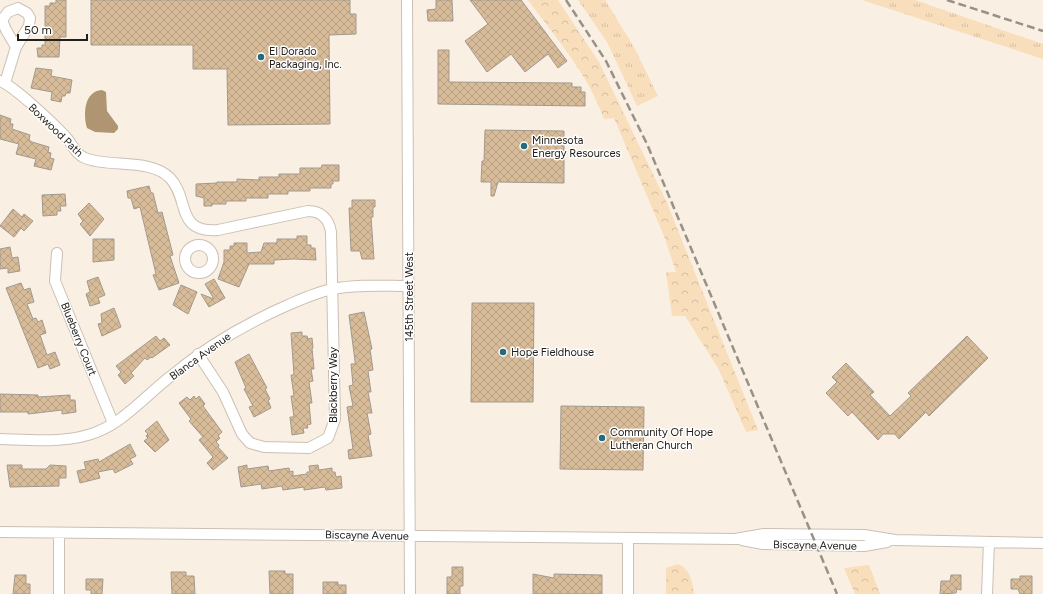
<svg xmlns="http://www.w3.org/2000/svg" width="1043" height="594" viewBox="0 0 1043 594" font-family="Figtree,sans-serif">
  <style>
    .grass { fill: url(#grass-tufts) }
    .forest { fill: url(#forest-crowns) }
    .water { fill: #b09573 }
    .building { fill: url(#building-cross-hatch); stroke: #a2998e }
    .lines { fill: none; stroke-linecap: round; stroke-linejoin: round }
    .minor-casing { stroke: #cac0b4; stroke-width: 12 }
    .minor { stroke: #fff; stroke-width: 10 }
    .rail { stroke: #989188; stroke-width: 2.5; stroke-dasharray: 8 4; stroke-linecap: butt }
    .poi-dot { fill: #256b7a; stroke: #fefefe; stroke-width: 1.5 }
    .labels { text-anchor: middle; stroke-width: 3; stroke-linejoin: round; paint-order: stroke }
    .poi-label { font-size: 11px; fill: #23201b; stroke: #fefefe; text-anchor: start }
    .street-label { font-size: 11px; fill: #23201b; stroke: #fefefe }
  </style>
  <defs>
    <pattern id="grass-tufts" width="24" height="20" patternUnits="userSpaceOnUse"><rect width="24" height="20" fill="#f9debc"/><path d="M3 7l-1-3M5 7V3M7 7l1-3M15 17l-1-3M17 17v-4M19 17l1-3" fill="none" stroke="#d5bea1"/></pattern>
    <pattern id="forest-crowns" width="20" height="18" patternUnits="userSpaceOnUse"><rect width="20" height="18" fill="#f9debc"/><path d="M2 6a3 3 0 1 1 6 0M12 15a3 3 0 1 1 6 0" fill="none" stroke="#d5bea1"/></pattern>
    <pattern id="building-cross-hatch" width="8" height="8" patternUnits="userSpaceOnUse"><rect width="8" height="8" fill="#d8bc99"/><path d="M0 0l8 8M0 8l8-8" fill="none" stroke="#b9a183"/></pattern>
  </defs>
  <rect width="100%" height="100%" fill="#faefe3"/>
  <path class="grass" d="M578,0H605L634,47L658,96L637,106L607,42Z
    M862,0H915L1043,44V59Z"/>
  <path class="forest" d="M528,0H558L599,62L667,203L758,430L746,432L718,368L685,316H672L666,272H676L664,236L614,118L604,119C588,74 556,38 528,0Z
    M678,564C691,570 692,581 694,594H666V568Z
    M869,565L880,594H855L844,568Z"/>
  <path class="water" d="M102,90L106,92L107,111L118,126V129L114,133L95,132L87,128C83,114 84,91 102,90Z"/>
  <path class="building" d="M56,0H66V37H60L59,57H38L37,48H42V45H45V6H50V3H56Z
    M91,0H350V14H356V34L329,35L330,124L228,125L227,69H193V45H91Z
    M436,0H452L453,21H428L427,10L436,9Z
    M470,0H521L567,61L558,68L548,54L525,72L511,54L487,72L465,41L488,24Z
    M438,50H449V82L572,83V87H581V92H585V106L438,104Z
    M36,68L52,70L51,76L72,80L70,93H66L65,96H62L61,102L51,100L52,92L31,88Z
    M0,115L11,119L10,124H13L12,129L30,135L29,140L32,142L49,147L48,152L51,153L50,158L54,159L51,170L34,166L36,159L16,154L19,144L0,139Z
    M485,130L564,131V183L498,182L494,196H491V182H481L482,161H484Z
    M322,165H339V181H333V184H331V188H310V191H288V194H268V198H246V201H226V204H212V206H204V198L196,196V184L217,183V182H237V179L259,180V177H279V174H300V168H321Z
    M149,186L151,193H153L158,213L162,212L173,255L170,256L179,283L159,290L153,275L156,274L140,207L134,209L131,198H128L127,191Z
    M65,194L66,206H60L61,211H57V215L43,216L42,195Z
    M352,200H375V207H373V217H371L374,259H362L360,251H351L349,208H352Z
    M89,203L104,219L90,236L80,224L83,221L78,214Z
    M13,209L22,217L24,214L33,221L24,231L21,228L14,237L0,226Z
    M297,236H307V245H311V248H315L316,260L294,259L274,260V264H249L239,287L218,279L224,262V250H230V246H234V243H247V253L261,252L264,243H277V239H297Z
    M93,239H114V260L93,262Z
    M10,247L12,258L18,257L20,271L8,273V268L0,269V249Z
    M98,277L105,295L98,298L100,303L90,306L86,294L90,292L87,281Z
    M214,279L225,298L209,307L201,294L214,299L205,284Z
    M21,283L24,290L30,288L34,302L27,304L33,319L36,318L38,322L42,320L46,333L40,335L47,355L55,352L60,365L50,369L48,364L38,368L6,288Z
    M181,285L197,292L188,314L173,305Z
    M472,303H534L533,402H471Z
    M114,308L121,327L102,336L98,324L102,323L101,314Z
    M364,312L372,349H370L373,370L368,371L371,392H368L372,413H367L371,434L368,435L372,456L349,459L348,450L353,449L347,407L353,406L349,386L353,385L351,364H355V361L349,315Z
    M302,332V336H307L308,339L312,338L313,348H312L314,369H311L313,381L309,382L312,403H309L311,424L307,425L308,428H303L304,433L292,435L290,417H294L291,396H294L291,375H294L291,333Z
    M156,336L160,341L164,338L170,345L152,358L151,357L147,360L145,358L131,373L134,376L125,384L118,375L121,372L116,366Z
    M967,336L988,358L929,416L926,412L899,439L895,434H883L878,440L852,412L848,416L826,393L837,382L832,377L846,363L874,392L870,395L890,416L911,396L908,393Z
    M249,354L267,388L265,389L270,399L268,400L271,408L254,417L249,407L253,406L244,389L246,388L235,362Z
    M0,394L38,395V397L70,395V400H75L76,412L62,414V410L28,414V412H0Z
    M194,396L196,399L199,396L205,404L203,406L222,432L218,436L220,438L216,442L219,445L218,447L228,458L213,470L207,463L213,457L199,440L203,437L189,421L191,419L179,403L187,397L190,400Z
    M561,406L644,407L643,470L560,469Z
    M157,421L169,440L155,452L144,441L148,438L146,436L148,434L145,431Z
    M130,444L136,456L130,459L133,464L115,473L113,469L98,472L100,478L80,483L77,471L86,469L84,462L98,459L99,462Z
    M7,465H22V469H46L50,465L66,466V478H59V486L10,487Z
    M247,465V469L268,466L269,471L289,468L290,472L293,471V476L307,474V472H310L309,466L318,465L319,470L332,468V472H335L336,477L341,476L342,488L326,490L325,487L304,490V487L283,490L282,486L262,489L261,484L241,487L238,467Z
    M452,567H463V586H460V594H447V577H452Z
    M269,571H285V574H293V594H270Z
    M171,572H186V576H194L195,594H172Z
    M533,574L554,578V574L602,575V594H533Z
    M15,575H26V584H30V594H13Z
    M951,575H961V590L957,589L956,593L940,594L941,581H950Z
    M1020,576H1032V594H1020L1018,589H1011V579H1020Z
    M86,579H103L102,594H91V590H86Z
    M323,582H338V585H346V594H323Z"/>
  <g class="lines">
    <defs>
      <path id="minor" d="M407,0L410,594
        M0,81C14,86 54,124 65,136C72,143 75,154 85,158C109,168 151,158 170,178C190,199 175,233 218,230L308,211C321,211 329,219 331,232L335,419L328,438L309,448L264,447L250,443L242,434L223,392L198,354
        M5,83L16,47L29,26L30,18L27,13L18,8L8,12L2,20L6,30L16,47
        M185 259a14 14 0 1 1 28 0a14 14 0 1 1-28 0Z
        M57,253L55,281L113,423
        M0,439C29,440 60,443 88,435C121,426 145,396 171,376C207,346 245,324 288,305C302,299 317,292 333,289C358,284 384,286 409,286
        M0,532L735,539L764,534L864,535L895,540L1043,543
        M59,533V594
        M742,540L763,544L864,546L887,542
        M628,594V538
        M987,594L989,542"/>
    </defs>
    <use href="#minor" class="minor-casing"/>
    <use href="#minor" class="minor"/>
    <path class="rail" d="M566,0L606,61L647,144L837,594
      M947,0L1043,31"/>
  </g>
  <g class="poi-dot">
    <circle cx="261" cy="57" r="4"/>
    <circle cx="524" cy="146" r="4"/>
    <circle cx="503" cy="352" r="4"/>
    <circle cx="602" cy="438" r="4"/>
  </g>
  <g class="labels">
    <g class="poi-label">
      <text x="269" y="55">El Dorado<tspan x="269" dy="13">Packaging, Inc.</tspan></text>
      <text x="532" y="144">Minnesota<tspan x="532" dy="13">Energy Resources</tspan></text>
      <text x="511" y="356">Hope Fieldhouse</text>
      <text x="610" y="436">Community Of Hope<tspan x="610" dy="13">Lutheran Church</tspan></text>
    </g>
    <g class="street-label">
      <text transform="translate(56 130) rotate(44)" y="4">Boxwood Path</text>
      <text transform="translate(409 297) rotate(-90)" y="4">145th Street West</text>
      <text transform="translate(79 339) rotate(68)" y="4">Blueberry Court</text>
      <text transform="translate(200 356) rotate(-36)" y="4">Blanca Avenue</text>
      <text transform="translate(333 385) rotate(-90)" y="4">Blackberry Way</text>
      <text transform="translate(367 535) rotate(1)" y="4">Biscayne Avenue</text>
      <text transform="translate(815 545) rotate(1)" y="4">Biscayne Avenue</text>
    </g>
  </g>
  <path d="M18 34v6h69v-6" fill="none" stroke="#23201b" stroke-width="2"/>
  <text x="24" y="34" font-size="12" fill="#23201b" stroke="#fefefe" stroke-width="3" paint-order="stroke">50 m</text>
</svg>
